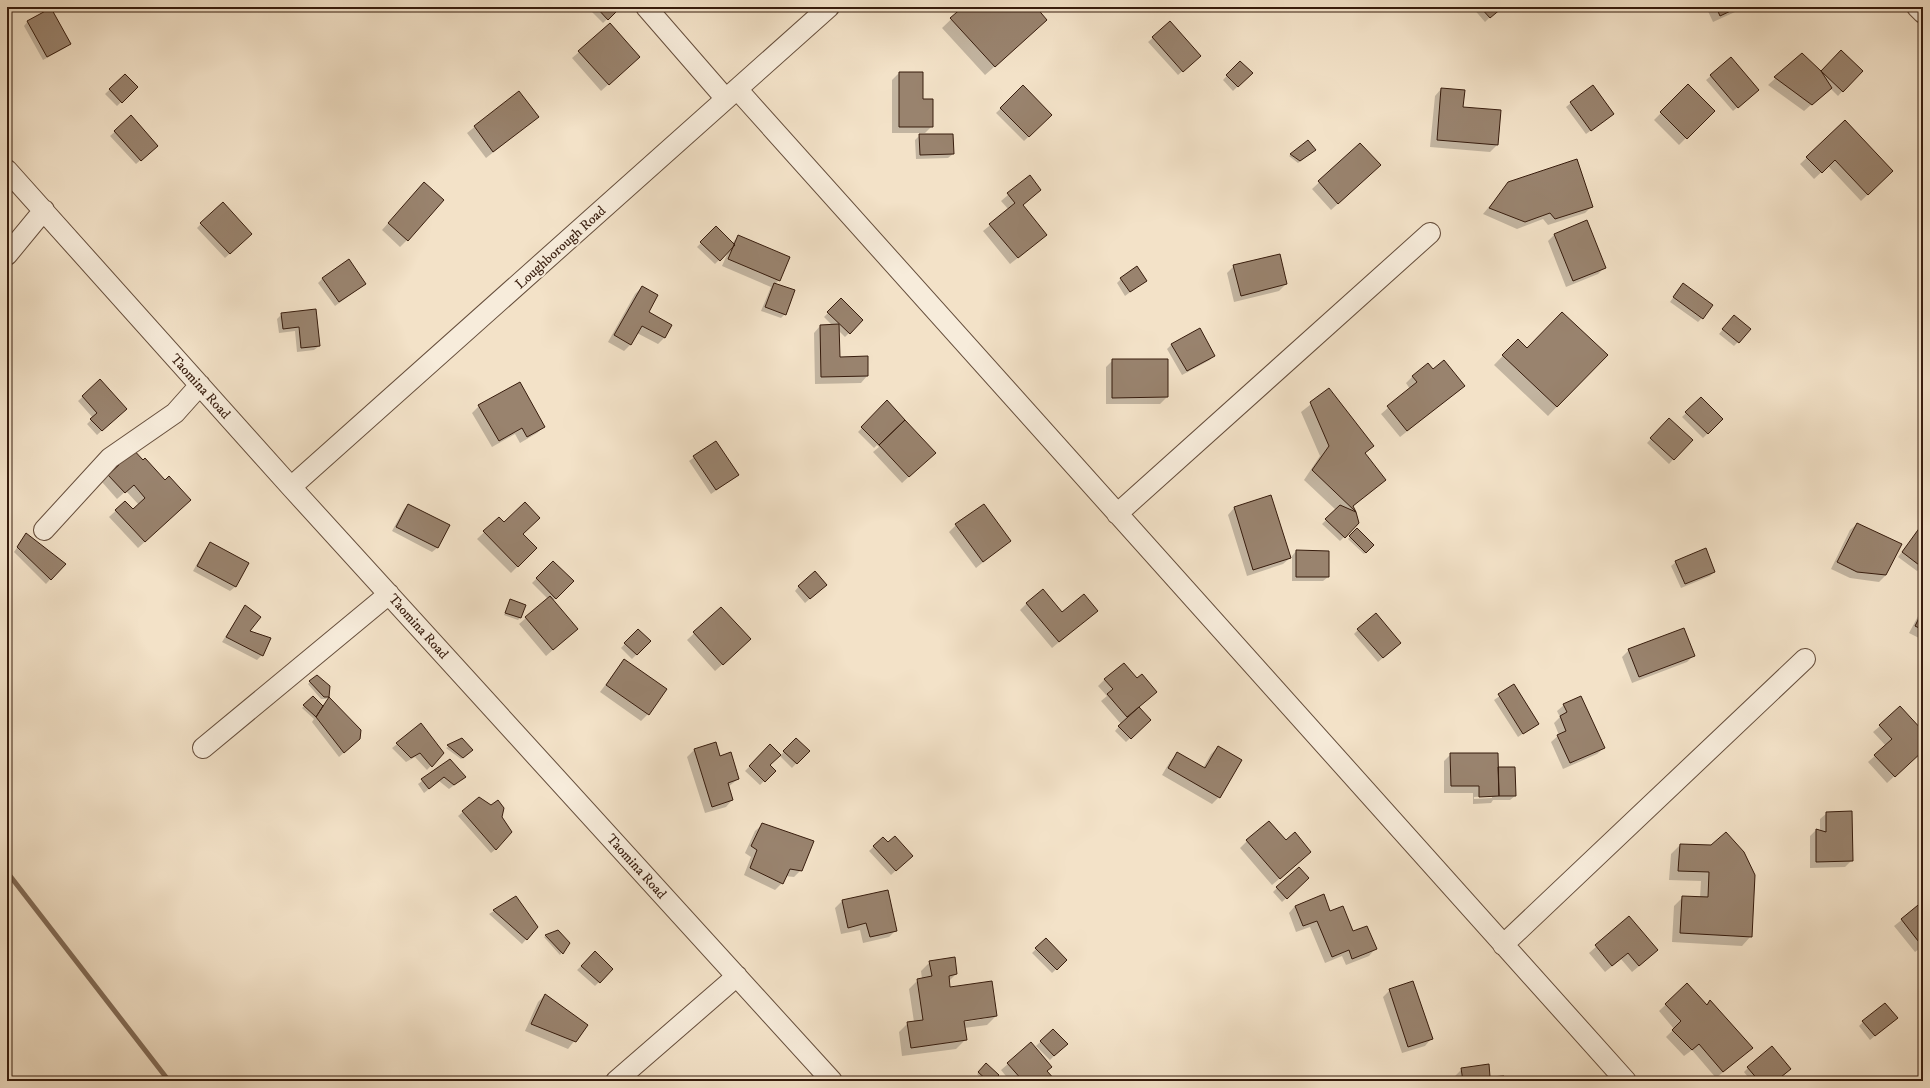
<svg xmlns="http://www.w3.org/2000/svg" width="1930" height="1088" viewBox="0 0 1930 1088" font-family="'IM FELL DW Pica',serif">
  <style>
    .shadow { fill: #0003; fill-rule: evenodd }
    .lines { fill: none; stroke-linecap: round; stroke-linejoin: round }
    .stream { stroke: #816b57; stroke-width: 5 }
    .building { fill: #99836e; stroke: #371c0d }
    .minor-casing { stroke: #664e3c; stroke-width: 22 }
    .minor { stroke: #f7ecdb; stroke-width: 20 }
    .labels { text-anchor: middle; stroke-width: 4; stroke-linejoin: round; paint-order: stroke }
    .street-label { font-size: 14px; fill: #371c0d; stroke: #f7ecdb }
  </style>
  <rect width="100%" height="100%" fill="#f3e2c8"/>
  <filter id="stains"><feTurbulence type="fractalNoise" baseFrequency=".005" numOctaves="4"/><feColorMatrix values="0 0 0 0 .2 0 0 0 0 .09 0 0 0 0 .02 0 0 0 .5 -.17"/></filter>
  <radialGradient id="worn" r=".72"><stop offset=".6" stop-color="#630" stop-opacity="0"/><stop offset="1" stop-color="#630" stop-opacity=".3"/></radialGradient>
  <path class="shadow" d="M587,7H620L603,23Z
    M964,7H1035L1037,29L985,75L942,28Z
    M1472,7H1500L1485,22Z
    M1706,7H1740L1735,12L1713,22Z
    M28,21L69,44L65,48L43,60L24,26Z
    M1170,23L1195,60L1178,75L1148,42Z
    M579,52L632,63L601,91L572,58Z
    M1841,52L1861,71L1838,96L1830,88L1804,111L1768,85L1802,54L1821,72Z
    M1731,59L1753,94L1733,111L1706,80Z
    M1240,62L1251,73L1233,91L1223,80Z
    M899,73L922,100L932,126L925,133H892V80Z
    M125,75L137,87L117,106L105,94Z
    M1592,86L1608,118L1586,134L1566,107Z
    M1688,86L1713,111L1679,145L1654,120Z
    M1023,87L1051,115L1024,141L996,113Z
    M1441,89L1462,108L1497,145L1490,152L1430,147L1435,96Z
    M519,92L538,117L486,158L467,133Z
    M131,117L152,150L136,164L110,136Z
    M1845,122L1892,171L1861,201L1828,166L1814,179L1800,164Z
    M920,135L953,154L948,158L916,159L915,140Z
    M1308,141L1313,151L1298,163L1289,156Z
    M1360,144L1373,172L1331,210L1312,189Z
    M1029,177L1040,190L1022,206L1039,241L1010,264L983,231L1009,210L1001,201Z
    M1509,183L1592,206L1585,213L1548,225L1543,219L1517,229L1483,214Z
    M418,190L407,240L400,247L382,230Z
    M222,203L251,234L225,258L197,228Z
    M716,228L732,243L739,236L779,280L775,284L785,314L781,318L761,311L771,287L722,266L729,250L715,264L697,247Z
    M1555,234L1605,267L1598,274L1566,287L1548,241Z
    M1234,266L1286,284L1279,291L1234,302L1227,273Z
    M323,278L365,284L335,306L318,283Z
    M1121,279L1146,280L1125,296L1117,283Z
    M642,287L647,312L664,338L658,344L637,333L631,344L624,351L608,342L635,294Z
    M1679,289L1702,318L1698,322L1670,302Z
    M841,300L862,320L845,337L839,331V358L867,376L861,383L815,384L814,333L820,326H833L824,317Z
    M315,310L319,346L314,350L297,352L295,331L279,333L277,319L282,314Z
    M1730,321L1738,342L1734,346L1719,334Z
    M1518,340L1527,349L1606,355L1548,416L1494,365Z
    M1172,344L1214,355L1210,360L1182,375L1167,349Z
    M1113,360L1167,397L1160,404H1106V367Z
    M1433,370L1464,386L1400,437L1381,414L1410,389L1406,383L1413,376Z
    M100,381L121,413L97,435L87,424L93,418L78,401Z
    M1329,390L1372,446L1364,454L1384,480L1352,507L1358,523L1340,541L1322,524L1336,510L1304,480L1320,456L1301,412Z
    M1701,398L1722,419L1703,438L1682,417Z
    M887,402L928,459L902,483L873,452L879,447L877,445L874,448L858,432Z
    M479,406L544,427L537,433L520,443L515,434L492,447L472,413Z
    M1669,420L1691,440L1669,464L1647,443Z
    M716,442L738,475L711,494L689,461Z
    M131,449L183,507L138,548L109,517L125,502L133,511L139,505L126,491L117,499L102,482L112,472L109,469Z
    M408,505L448,526L437,548L432,552L392,531L404,509Z
    M1234,508L1290,558L1283,564L1247,576L1228,515Z
    M499,518L536,548L511,573L477,539Z
    M1857,524L1886,575L1879,582L1850,578L1831,569L1850,530Z
    M956,525L1010,540L976,568L949,532Z
    M1923,525V565L1917,571L1898,557Z
    M1357,530L1373,545L1364,554L1348,539Z
    M26,535L64,564L46,584L14,552Z
    M211,543L248,563L235,587L230,591L193,571L206,548Z
    M1296,551L1328,577L1323,581H1292V556Z
    M553,562L572,581L553,601L570,635L546,656L519,624L548,599L532,583Z
    M1676,562L1714,572L1710,576L1681,588L1671,566Z
    M799,586L821,589L805,603L795,591Z
    M510,601L520,618L518,620L504,615Z
    M1027,603L1061,614L1089,617L1052,648L1020,610Z
    M245,606L249,631L262,655L257,660L222,642Z
    M1923,607V640L1909,633Z
    M721,608L743,646L715,671L687,640Z
    M638,630L650,641L632,659L621,648Z
    M1358,630L1396,647L1378,662L1354,634Z
    M1629,650L1693,656L1687,662L1632,683L1622,657Z
    M624,660L648,714L641,721L600,692Z
    M1105,679H1137L1156,692L1138,708L1145,724L1126,742L1115,731L1121,724L1101,701L1107,696L1098,686Z
    M310,682L328,697L326,699H321L308,684Z
    M1514,686L1538,723L1518,737L1494,700Z
    M313,697L322,707L325,703L356,742L339,757L312,722L314,719L302,708Z
    M1564,705L1604,748L1597,754L1563,769L1551,742L1559,735L1554,723L1560,717L1557,711Z
    M421,725L443,753L427,770L415,757L406,762L392,748Z
    M1880,726L1923,733V750L1887,783L1868,762L1886,746L1873,732Z
    M796,739L808,751L792,768L779,755L769,765L774,771L760,785L745,771L770,746L780,756Z
    M461,740L472,750L461,759L446,748Z
    M715,744L719,757L738,779L728,787L732,800L726,807L705,813L687,757L694,750Z
    M1218,747L1219,797L1212,804L1162,775L1171,760L1178,754L1203,768L1211,754Z
    M1451,754L1497,768L1515,796L1510,800H1493L1491,803L1473,804V793H1444V761ZM1492,796V798L1474,799V797Z
    M450,760L465,777L449,789L439,781L424,793L418,784Z
    M479,798L496,849L491,853L458,816Z
    M1827,813L1852,860L1845,867L1810,868V836L1816,830L1820,831V819Z
    M762,825L801,870L794,877L785,876L782,883L775,890L744,875L751,857L745,853L755,831Z
    M883,838L907,860L891,875L869,851Z
    M1247,841L1303,859L1272,885L1240,848Z
    M1680,845L1711,846L1751,936L1742,946L1672,942L1674,906L1683,897L1700,898L1701,881L1669,880L1671,854Z
    M1308,878L1282,902L1273,892L1277,888Z
    M887,891L896,930L889,937L863,943L860,930L841,934L835,908L842,901Z
    M516,897L537,927L522,944L489,914Z
    M1923,903V946L1915,952L1894,926Z
    M1295,906L1330,912L1353,933L1375,949L1369,956L1346,965L1342,956L1325,963L1310,927L1296,932L1289,913Z
    M1629,918L1650,957L1632,972L1621,959L1605,972L1589,953Z
    M546,936L568,943L560,955L544,937Z
    M1046,939L1066,960L1052,973L1032,953Z
    M595,953L612,969L595,986L577,970Z
    M930,962L956,974L948,982L949,988L996,1016L987,1025L964,1028L966,1039L956,1049L902,1056L899,1032L908,1023L914,1022L909,989L918,980L922,979L921,971ZM987,1016V1018L959,1023V1021Z
    M1687,984L1705,1006L1710,1001L1744,1055L1716,1078L1692,1050L1684,1056L1666,1037L1674,1029L1659,1011Z
    M1390,990L1431,1039L1425,1046L1402,1053L1383,997Z
    M545,995L587,1025L568,1049L525,1031L538,1002Z
    M1863,1022H1892L1870,1040L1859,1026Z
    M1053,1030L1066,1044L1050,1060L1036,1046Z
    M1008,1064L1046,1071L1055,1081H1010L1001,1070Z
    M986,1065L993,1081H985L977,1074Z
    M1748,1068L1776,1081H1751L1744,1072Z
    M1462,1069L1489,1079L1504,1081H1456L1455,1076Z"/>
  <g class="lines">
    <path class="stream" d="M7,872L169,1081"/>
  </g>
  <path class="building" d="M596,7H621L608,20Z
    M963,7H1036L1047,20L995,67L950,18Z
    M1480,7H1501L1502,8L1490,18Z
    M1716,7H1739L1720,16Z
    M51,8L71,44L47,57L27,21Z
    M1170,21L1201,56L1183,72L1152,37Z
    M610,23L640,57L609,85L578,51Z
    M1841,50L1863,71L1843,92L1821,71Z
    M1802,53L1821,71L1832,88L1812,105L1774,77Z
    M1731,57L1759,90L1738,108L1710,75Z
    M1240,61L1253,73L1238,87L1226,75Z
    M899,72H923V99H933V127H899Z
    M125,74L138,87L122,103L109,89Z
    M1688,84L1715,111L1687,139L1660,112Z
    M1023,85L1052,115L1029,137L1000,108Z
    M1593,85L1614,114L1591,131L1570,102Z
    M1441,88L1465,90L1463,107L1501,110L1498,145L1437,140Z
    M519,91L539,117L493,152L474,126Z
    M131,115L158,146L141,161L114,131Z
    M1845,120L1893,171L1868,195L1835,160L1822,173L1806,157Z
    M919,134H953L954,154L920,155Z
    M1308,140L1316,150L1300,161L1290,154Z
    M1360,143L1381,165L1338,204L1318,181Z
    M1577,159L1593,207L1555,219L1550,213L1525,222L1489,208L1508,182Z
    M1030,175L1041,190L1023,205L1047,235L1018,258L989,224L1015,203L1007,193Z
    M424,182L444,200L408,241L388,223Z
    M223,202L252,234L230,254L200,223Z
    M1587,220L1606,268L1573,281L1554,234Z
    M716,226L735,245L720,261L700,242Z
    M738,235L790,257L780,281L728,259Z
    M1280,254L1287,284L1241,296L1233,265Z
    M349,259L366,284L339,302L322,278Z
    M1137,266L1147,281L1130,292L1120,278Z
    M774,283L795,290L786,315L765,307Z
    M1683,283L1713,305L1703,319L1673,297Z
    M642,286L658,295L649,312L672,325L665,338L642,326L631,345L614,335Z
    M841,298L863,320L850,334L827,312Z
    M316,309L320,346L301,348L299,327L283,329L281,313Z
    M1562,312L1608,355L1557,407L1502,355L1518,339L1527,348Z
    M1734,315L1751,329L1739,343L1722,329Z
    M839,324L840,357L868,356V376L821,377L820,325Z
    M1200,328L1215,356L1187,371L1171,344Z
    M1112,359H1168V397L1112,398Z
    M1444,360L1465,386L1407,431L1387,406L1417,382L1412,376L1428,363L1433,369Z
    M100,379L127,409L102,431L90,419L97,413L82,396Z
    M520,382L545,427L527,437L522,428L499,441L478,405Z
    M1329,388L1374,446L1365,453L1386,480L1353,506L1356,512L1312,470L1329,446L1310,402Z
    M1701,397L1723,419L1708,434L1685,412Z
    M887,400L905,420L879,445L861,427Z
    M1669,418L1693,440L1674,460L1650,438Z
    M905,420L936,453L909,477L879,445Z
    M716,441L739,475L716,490L693,456Z
    M131,447L143,460L145,458L165,480L169,476L191,500L145,542L115,510L125,501L133,509L145,498L134,485L125,493L108,475L119,465L115,462Z
    M1271,495L1291,558L1253,570L1234,507Z
    M525,502L540,518L523,534L537,548L518,567L483,531L499,517L504,522Z
    M408,504L450,525L438,548L396,527Z
    M984,504L1011,541L983,562L955,524Z
    M1340,505L1356,512L1359,523L1345,538L1325,519Z
    M1857,523L1902,544L1886,575L1857,572L1837,562Z
    M1923,523V568L1902,552Z
    M1357,528L1374,545L1366,553L1349,536Z
    M26,533L66,564L51,580L17,547Z
    M210,542L249,563L236,587L197,566Z
    M1706,548L1715,572L1685,584L1675,561Z
    M1296,550L1329,551V577H1296Z
    M553,561L574,581L556,599L536,578Z
    M815,571L827,585L810,599L798,586Z
    M1043,589L1062,612L1084,594L1098,611L1059,642L1026,603Z
    M550,596L578,629L553,650L525,617Z
    M510,599L526,605L521,618L505,613Z
    M245,605L261,617L250,631L271,638L263,656L226,637Z
    M721,607L751,639L723,665L693,632Z
    M1923,610V630L1915,626Z
    M1376,613L1401,643L1383,658L1357,629Z
    M1684,628L1695,656L1639,677L1628,649Z
    M638,629L651,641L637,655L624,643Z
    M624,659L667,689L649,715L606,685Z
    M1124,663L1137,678L1142,674L1157,692L1127,717L1107,694L1113,689L1104,679Z
    M317,675L330,686L329,697H324L309,681Z
    M1514,684L1539,724L1523,734L1498,694Z
    M313,696L323,706L316,717L303,705Z
    M1581,696L1605,748L1570,763L1557,735L1566,731L1560,716L1567,712L1563,704Z
    M329,697L361,730L360,739L344,753L316,717Z
    M1900,706L1923,731V751L1895,777L1874,755L1892,739L1879,725Z
    M1139,707L1151,720L1131,739L1118,726Z
    M421,723L444,753L432,767L420,753L411,758L396,743Z
    M462,738L473,750L463,758L447,745Z
    M796,738L810,751L797,764L783,751Z
    M716,742L720,756L731,752L739,779L728,783L733,800L712,807L694,749Z
    M770,744L781,755L770,765L776,771L765,782L749,766Z
    M1218,746L1242,760L1220,798L1168,768L1177,752L1205,768Z
    M1450,753H1498L1499,796L1479,797V786H1451Z
    M450,759L466,777L454,785L444,777L429,789L421,779Z
    M1498,767H1515L1516,796H1499Z
    M479,797L491,805L498,800L504,808L502,817L512,832L496,850L462,811Z
    M1852,811L1853,861L1816,862V829L1826,832V812Z
    M1269,821L1286,840L1295,832L1311,852L1280,879L1246,840Z
    M762,823L814,841L802,871L790,869L783,884L750,868L757,850L751,846Z
    M1726,832L1744,852L1755,875L1752,937L1680,933L1682,896L1708,897L1709,872L1678,871L1680,844L1711,845Z
    M895,836L913,856L896,871L873,846L883,837L888,842Z
    M1299,867L1309,878L1287,899L1276,887Z
    M888,890L897,931L870,937L866,923L848,928L842,900Z
    M1324,894L1330,911L1343,906L1353,931L1367,926L1377,949L1352,959L1349,950L1332,957L1317,921L1303,926L1295,906Z
    M516,896L538,927L527,940L493,910Z
    M1923,901V946H1922L1901,919Z
    M1629,916L1658,950L1639,966L1628,953L1612,966L1595,945Z
    M558,930L570,943L563,954L545,935Z
    M1046,938L1067,960L1057,970L1035,948Z
    M595,951L613,969L600,983L581,966Z
    M955,957L957,974L949,976L950,987L992,981L997,1016L964,1021L967,1040L911,1048L907,1022L923,1020L917,979L932,976L929,961Z
    M1413,981L1433,1039L1408,1047L1389,989Z
    M1687,983L1707,1005L1710,1000L1753,1048L1723,1072L1699,1044L1692,1050L1672,1030L1681,1021L1665,1004Z
    M545,994L588,1025L576,1042L531,1024Z
    M1885,1003L1898,1018L1875,1036L1862,1021Z
    M1053,1029L1068,1044L1054,1056L1040,1041Z
    M1031,1042L1052,1067L1047,1071L1056,1081H1023L1007,1063Z
    M1772,1046L1791,1069L1776,1081H1759L1747,1067Z
    M986,1063L999,1075L994,1081H988L978,1072Z
    M1489,1064L1490,1077L1504,1076L1505,1081H1463L1461,1068Z"/>
  <g class="lines">
    <defs>
      <path id="minor" d="M646,7L726,99
        M1917,7L1923,13
        M737,89L1626,1081
        M7,170L291,487L832,1081
        M7,255L44,210
        M291,487L829,7
        M1117,514L1430,233
        M44,530L110,458L175,413L200,385
        M203,748L389,594
        M1503,945L1805,659
        M616,1081L737,976"/>
    </defs>
    <use href="#minor" class="minor-casing"/>
    <use href="#minor" class="minor"/>
  </g>
  <g class="labels">
    <g class="street-label">
      <text transform="translate(560 247) rotate(-42)" y="5">Loughborough Road</text>
      <text transform="translate(201 386) rotate(48)" y="5">Taomina Road</text>
      <text transform="translate(419 626) rotate(48)" y="5">Taomina Road</text>
      <text transform="translate(637 866) rotate(48)" y="5">Taomina Road</text>
    </g>
  </g>
  <rect width="1930" height="1088" fill="none" stroke="#f3e2c8" stroke-width="24"/>
  <rect x="8" y="8" width="1914" height="1072" fill="none" stroke="#371c0d" stroke-width="2"/>
  <rect x="12" y="12" width="1906" height="1064" fill="none" stroke="#371c0d"/>
  <rect width="100%" height="100%" filter="url(#stains)"/>
  <rect width="100%" height="100%" fill="url(#worn)"/>
</svg>
